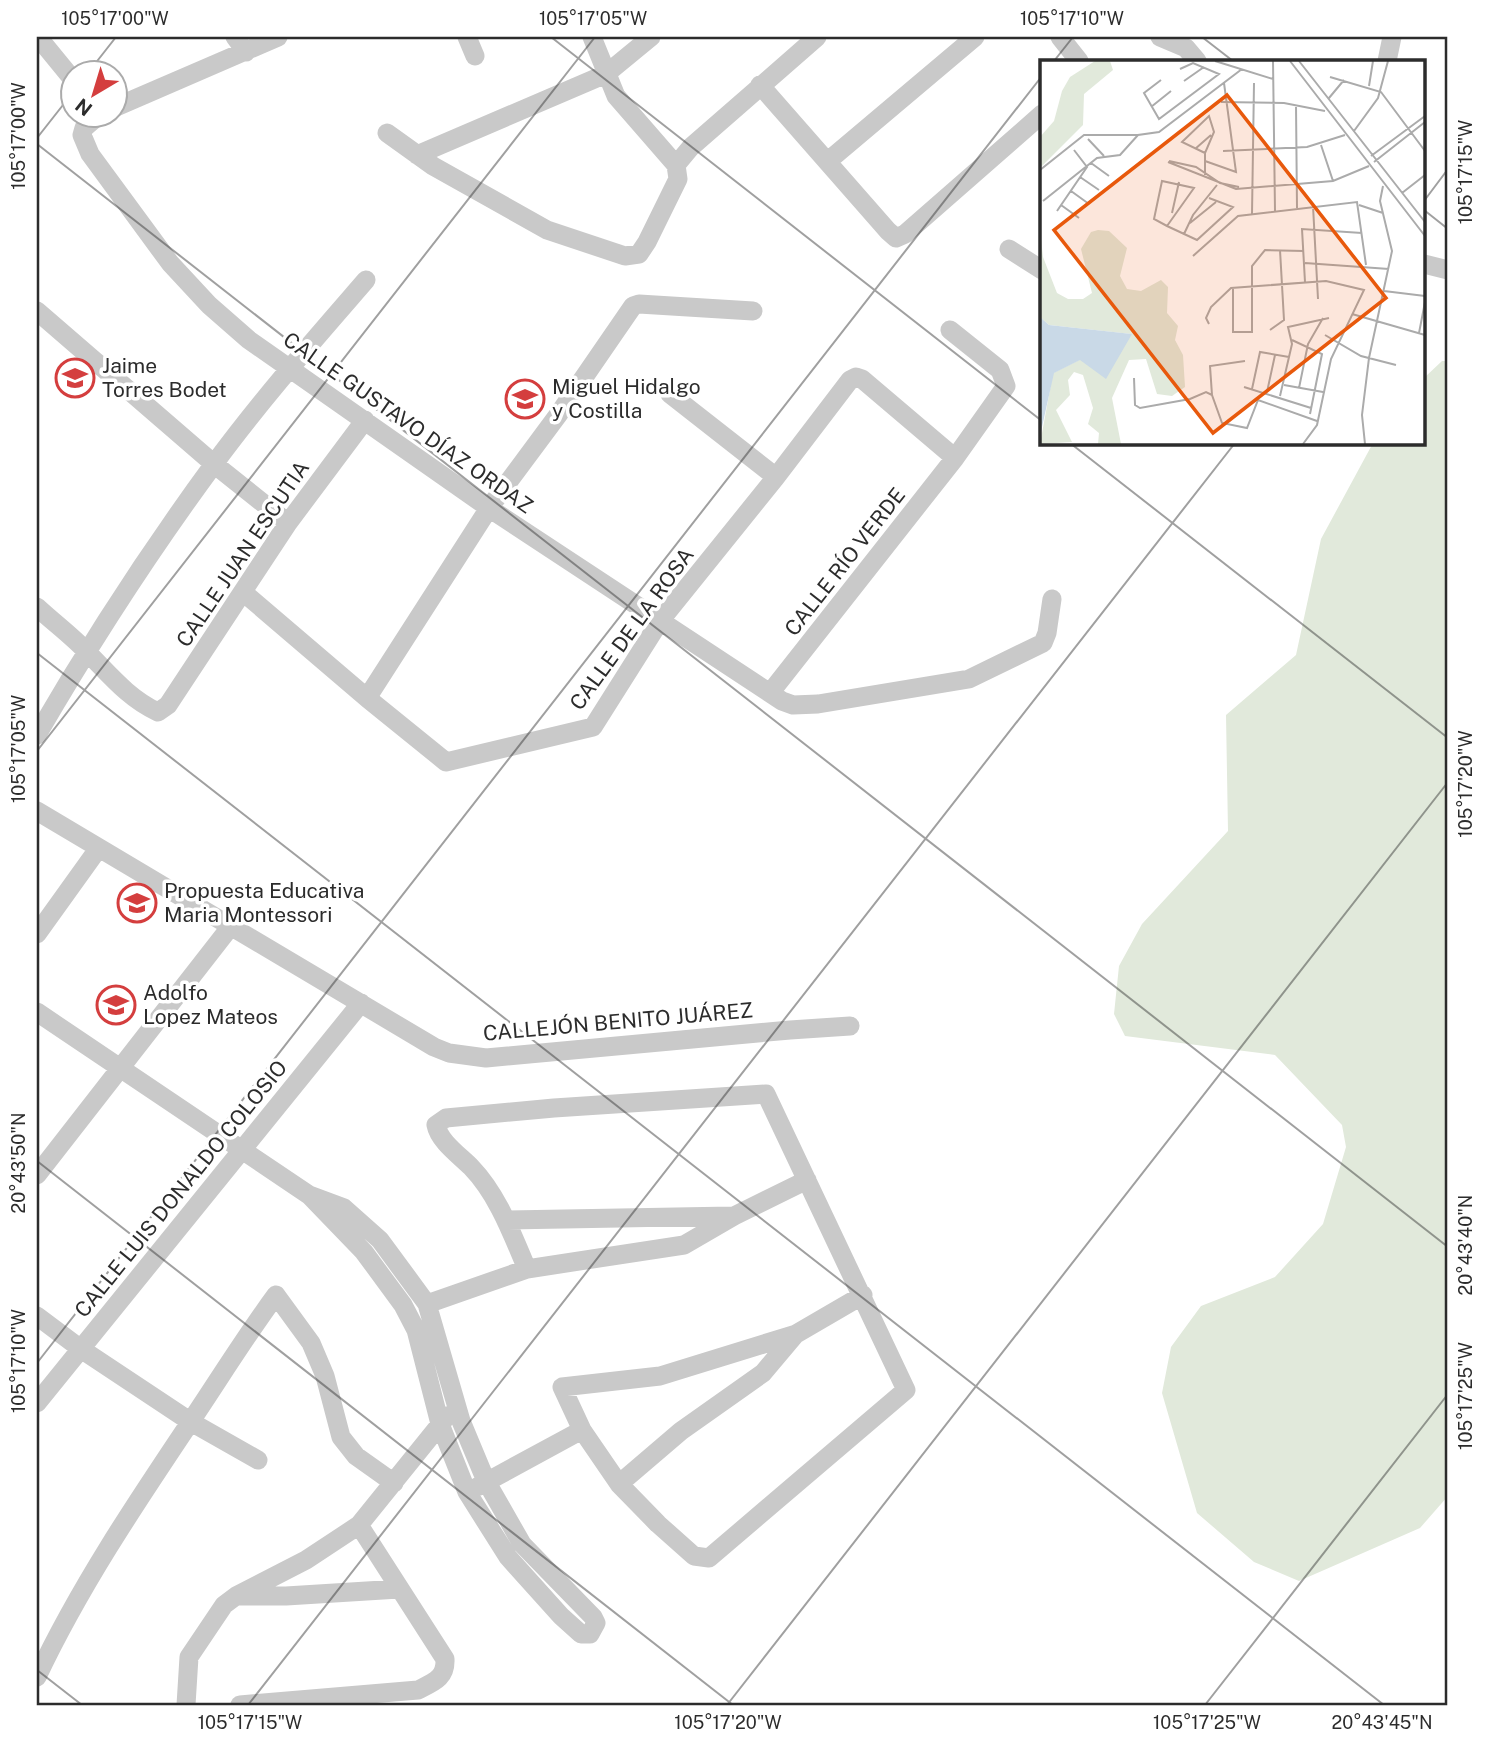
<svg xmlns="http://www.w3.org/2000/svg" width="1485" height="1742" viewBox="0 0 1485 1742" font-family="'Public Sans',sans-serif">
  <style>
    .green { fill: #e1e9db }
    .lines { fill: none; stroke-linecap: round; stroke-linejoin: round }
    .minor { stroke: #c9c9c9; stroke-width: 19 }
    .ticks { fill: none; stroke: #2c2c2c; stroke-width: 2; stroke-opacity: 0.45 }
    .labels { text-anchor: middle; stroke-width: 7; stroke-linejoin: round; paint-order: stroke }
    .poi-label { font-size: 21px; fill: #2c2c2c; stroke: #fff; text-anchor: start }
    .street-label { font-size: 21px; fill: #2c2c2c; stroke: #fff }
    .inset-road { fill: none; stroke: #ababab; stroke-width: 2 }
    .view { fill: #e8590c; fill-opacity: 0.15; stroke: #e8590c; stroke-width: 3.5 }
    .inset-edge { fill: none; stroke: #2c2c2c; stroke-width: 3.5 }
    .neatline { fill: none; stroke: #2c2c2c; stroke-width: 2.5 }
    .ticks-label { font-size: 18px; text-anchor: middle; fill: #2c2c2c }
  </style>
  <rect width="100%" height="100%" fill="#fff"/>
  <path class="green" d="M1442,361H1448V1496L1420,1528L1299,1581L1254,1562L1197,1513L1162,1393L1171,1347L1201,1306L1275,1277L1323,1224L1346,1147L1342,1125L1275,1055L1125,1036L1114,1014L1119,966L1142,924L1228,831L1226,715L1296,655L1321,539L1373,443H1424V378Z"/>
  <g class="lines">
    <path class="minor" d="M38,37L74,81
      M235,37L246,52
      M467,37L475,56
      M1060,37L1079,61
      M1160,37L1186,48L1197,61
      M1387,61L1392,37
      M760,85L888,231L896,238L905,234L1042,114
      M116,107L278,37
      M98,116L84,128L82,135L90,154L170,263L209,305L249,340L489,508L782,701L793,705L818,704L969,679L1043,643L1047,633L1052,599
      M387,133L433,166L547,230L625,256L639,254L647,242L678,179L676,165L616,96L592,37
      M417,155L606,74L651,37
      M828,161L975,37
      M676,165L691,147L817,37
      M1009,249L1042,270
      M1424,264L1448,270
      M37,311L214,464L288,523
      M670,394L776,477
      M243,592L367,698L446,762L593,727L660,621L776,477L850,380L856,377L862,379L955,458
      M37,607C53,622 72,636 87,652C109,674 129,699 158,712L168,705L288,523L365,420
      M770,693L955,458L1006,386L1000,370L950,330
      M367,698L489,508L558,415L633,306L639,304L753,311
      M37,735C91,642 150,551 214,464C261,400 314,340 366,280
      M37,811L434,1047L449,1053L486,1058L790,1030L850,1026
      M37,934L98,849
      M37,1012L309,1195L364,1252L403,1305L416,1330L440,1424L467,1492L508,1557L561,1616L581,1634H590L596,1623L593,1617L522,1544L486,1481L461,1421L427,1304L380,1240L344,1208L309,1195
      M37,1175L231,926
      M506,1220L732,1216
      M527,1269C512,1234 498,1195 471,1167C459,1155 439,1141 436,1125L446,1118L554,1108L766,1094L906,1390L709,1558L694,1556L658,1524L619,1484L582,1430L562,1387L660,1376L796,1334L863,1295
      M427,1304L527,1269L684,1245L734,1216L807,1180
      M37,1316L81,1349L191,1422L258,1460
      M37,1403L361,1003
      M619,1484L681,1431L763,1373L795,1335
      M477,1487L582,1430
      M241,1596H286L399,1589
      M37,1677C79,1588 134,1506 189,1424C218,1381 245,1337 276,1295L311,1343L325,1376L341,1437L356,1456L394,1483
      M186,1705L189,1657L224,1605L236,1596L306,1560L359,1525L447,1416
      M240,1705L418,1690C434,1682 446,1678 445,1659L359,1525"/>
  </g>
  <path class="ticks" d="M551,37L1042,421M1202,37L1233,61M1054,61L1073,37M87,74L116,37M37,138L74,91M37,144L1448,1247M1424,201L1448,169M1424,210L1448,229M1070,443L1448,738M37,653L1384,1705M37,751L595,37M37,1161L733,1705M37,1363L1042,76M37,1670L82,1705M248,1705L1235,443M727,1705L1448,782M1205,1705L1448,1394"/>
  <defs>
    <symbol id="school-ring" viewBox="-11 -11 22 22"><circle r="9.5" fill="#fff" stroke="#d43e3e" stroke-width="1.5"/><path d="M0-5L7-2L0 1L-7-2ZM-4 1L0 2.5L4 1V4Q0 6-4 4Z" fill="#d43e3e"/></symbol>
  </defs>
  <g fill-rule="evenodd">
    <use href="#school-ring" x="53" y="356" width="44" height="44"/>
    <use href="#school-ring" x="503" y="377" width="44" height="44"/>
    <use href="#school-ring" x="115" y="881" width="44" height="44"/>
    <use href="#school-ring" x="94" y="983" width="44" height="44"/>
  </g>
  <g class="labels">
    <g class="poi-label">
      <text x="102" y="373">Jaime<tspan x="102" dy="24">Torres Bodet</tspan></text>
      <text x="552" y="394">Miguel Hidalgo<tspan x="552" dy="24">y Costilla</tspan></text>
      <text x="164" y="898">Propuesta Educativa<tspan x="164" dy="24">Maria Montessori</tspan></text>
      <text x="143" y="1000">Adolfo<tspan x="143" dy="24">Lopez Mateos</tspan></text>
    </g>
    <g class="street-label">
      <text transform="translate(408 423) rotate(35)" y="7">CALLE GUSTAVO DÍAZ ORDAZ</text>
      <text transform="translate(243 554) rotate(-56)" y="7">CALLE JUAN ESCUTIA</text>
      <text transform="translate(845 562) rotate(-52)" y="7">CALLE RÍO VERDE</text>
      <text transform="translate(632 629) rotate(-54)" y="7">CALLE DE LA ROSA</text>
      <text transform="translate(618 1022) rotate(-5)" y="7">CALLEJÓN BENITO JUÁREZ</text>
      <text transform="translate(181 1189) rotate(-51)" y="7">CALLE LUIS DONALDO COLOSIO</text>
    </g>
  </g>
  <g transform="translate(1040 60)">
    <rect width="385" height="385" fill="#fff"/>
    <path d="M55,1H70L73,10L44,34L43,65L0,108V77L14,61L22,31L30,17ZM0,170L3,197L17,233L28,239H43L52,233L41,189L51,172L58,170L69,171L87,188L80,216L87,229L101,231L121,220L128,227L127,253L138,266L135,280L143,295L145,327L132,336L117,334L106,299L89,300L72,338L81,384H58L59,373L48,364L53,348L43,315L34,312L28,320L30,335L16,350L32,382L0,384L13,313L91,274L9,265L0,257Z" fill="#e1e9db"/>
    <path d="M0,257L9,265L92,274L66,319L40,300L14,313L0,376Z" fill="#c9d9e7"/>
    <path class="inset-road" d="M175,1L233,19M233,1L235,151M250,1L385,176M259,1L385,162M290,17L341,32L385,91M121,20L104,33L119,59L179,14L153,3L140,9M144,21L164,7M329,26L333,1M289,38L304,20M181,42L244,43L285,51M256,45L257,148M111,47L131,31M314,71L338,38L348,1M48,79L64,96M281,85L293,121M155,89L171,75M183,91L267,87L305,75M331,96L385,56M129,101L156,107L180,123L199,127M165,101L196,112L184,23M128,102L196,129L293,121L329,106M334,102L385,62M51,103L69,116M0,110L44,75H98M165,115V93L174,72L169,56L142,82L165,93M40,117L59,130M31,131L49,144M362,133L385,115M3,141L57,98L80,95L98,75L119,72L202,9M21,145L39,158M319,145L343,153M273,146L278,239M17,151L47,107L34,90M132,153L139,122M212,154L214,23M150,163L176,142M127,166L154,128L122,121L114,159L127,166L157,180L193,147L169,138M144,174L153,155L177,125M153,196L198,156L317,142L326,205M265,203L349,209M265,222L262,169L322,173M193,227V272H212V206L225,190L264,191M344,231L385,236M312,254L385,275M169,264L166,258L171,247L191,228L286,221L324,230L291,299L277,365L263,384M230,270L244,260L240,190M379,273L385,242M285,275L321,296L356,305M252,280L282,294L270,354M205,301L170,306L172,335L182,363L207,368L218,340L277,361M94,318L95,345L100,348L150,339L166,332L172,335M244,325L283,332M204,327L271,348M259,328L268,284L283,258M212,329L220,292L249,297M227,332L235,295M240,336L252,284L248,267L289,258M325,384L322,355L329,298L352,191L340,141L343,126"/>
    <path class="view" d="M187,35L346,238L173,373L14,170Z"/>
    <rect width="385" height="385" class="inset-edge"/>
  </g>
  <rect width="1485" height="1742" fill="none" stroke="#ffffff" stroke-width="77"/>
  <g transform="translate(94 94) rotate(218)"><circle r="33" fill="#ffffff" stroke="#ababab" stroke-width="2"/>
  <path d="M0-5L12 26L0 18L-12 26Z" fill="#d43e3e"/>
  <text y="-10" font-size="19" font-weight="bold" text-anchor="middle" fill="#2c2c2c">N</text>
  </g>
  <rect x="38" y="38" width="1408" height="1666" class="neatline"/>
  <g class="ticks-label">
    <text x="115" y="25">105°17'00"W</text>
    <text x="593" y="25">105°17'05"W</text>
    <text x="1072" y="25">105°17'10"W</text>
    <text transform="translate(19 136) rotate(-90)" y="6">105°17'00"W</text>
    <text transform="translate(1466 172) rotate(-90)" y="6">105°17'15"W</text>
    <text transform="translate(19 749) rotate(-90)" y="6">105°17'05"W</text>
    <text transform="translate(1466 784) rotate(-90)" y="6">105°17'20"W</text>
    <text transform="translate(19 1163) rotate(-90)" y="6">20°43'50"N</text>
    <text transform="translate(1466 1245) rotate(-90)" y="6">20°43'40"N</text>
    <text transform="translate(19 1361) rotate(-90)" y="6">105°17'10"W</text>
    <text transform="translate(1466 1396) rotate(-90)" y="6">105°17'25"W</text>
    <text x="250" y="1729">105°17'15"W</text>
    <text x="728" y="1729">105°17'20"W</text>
    <text x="1207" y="1729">105°17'25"W</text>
    <text x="1382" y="1729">20°43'45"N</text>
  </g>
</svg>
